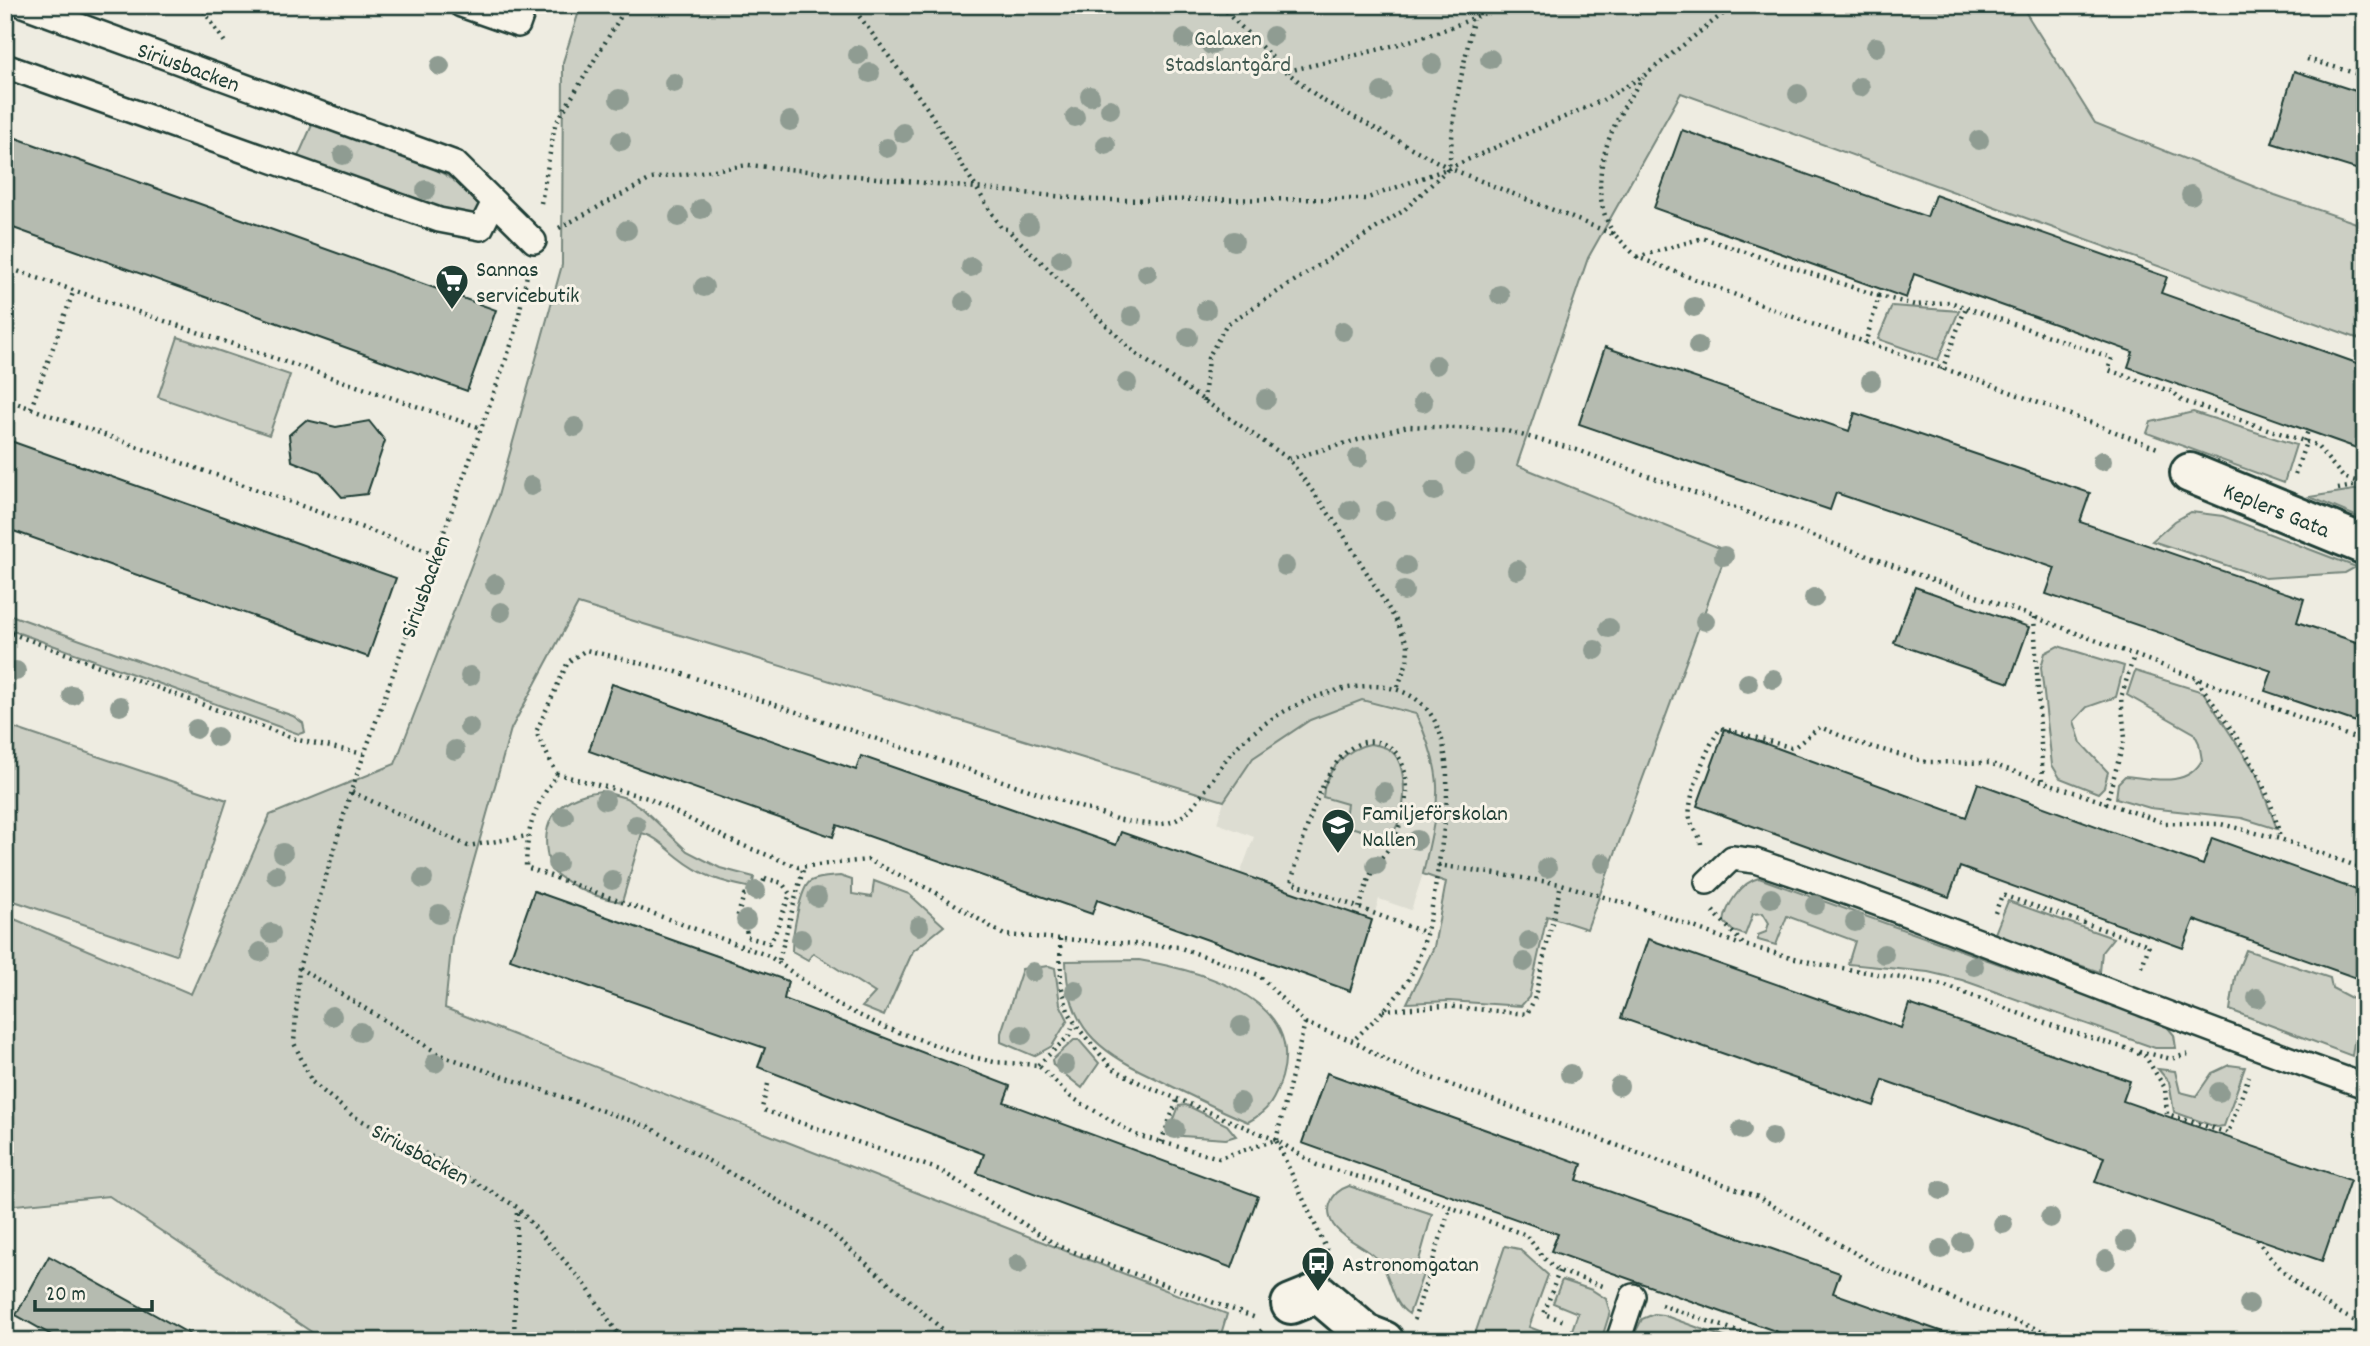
<svg xmlns="http://www.w3.org/2000/svg" width="2370" height="1346" viewBox="0 0 2370 1346" font-family="Dekko,sans-serif">
  <style>
    .built { fill: #ddddd2 }
    .green { fill: #cccfc4; stroke: #76867c; stroke-width: 2 }
    .building { fill: #b5bbb0; stroke: #1f3d34; stroke-width: 2 }
    .lines { fill: none; stroke-linecap: round; stroke-linejoin: round }
    .lane-casing { stroke: #1f3d34; stroke-width: 28 }
    .street-casing { stroke: #1f3d34; stroke-width: 44 }
    .path { stroke: #1f3d34; stroke-width: 4.5; stroke-dasharray: 2 5; stroke-linecap: butt }
    .lane { stroke: #f7f3e8; stroke-width: 23 }
    .street { stroke: #f7f3e8; stroke-width: 38 }
    .tree { fill: #8f9c92 }
    .labels { text-anchor: middle; stroke-width: 6; stroke-linejoin: round; paint-order: stroke }
    .park-label { font-size: 23px; fill: #425a51; stroke: #f7f3e8 }
    .street-label { font-size: 23px; fill: #1f3d34; stroke: #f7f3e8 }
    .poi-label { font-size: 23px; fill: #1f3d34; stroke: #f7f3e8; text-anchor: start }
  </style>
  <rect width="100%" height="100%" fill="#eeece1"/>
  <filter id="ink" filterUnits="userSpaceOnUse"><feTurbulence type="fractalNoise" baseFrequency=".0143" numOctaves="2"/><feDisplacementMap in="SourceGraphic" scale="14" xChannelSelector="R" yChannelSelector="G"/><feConvolveMatrix kernelMatrix="1 2 1 2 8 2 1 2 1" color-interpolation-filters="sRGB"/></filter>
  <g filter="url(#ink)">
    <path class="built" d="M1362,700L1416,714L1434,755L1440,796L1423,874L1411,910L1379,899L1350,991L1214,943L1254,837L1217,823L1224,801L1253,758L1310,720Z"/>
    <path class="green" d="M581,5H2021L2095,123L2275,195L2365,226V341L1681,93L1588,258L1517,465L1727,551L1587,929L1547,916L1529,997L1521,1006L1449,1001L1407,1003L1434,947L1446,882L1423,874C1438,803 1448,783 1416,714L1362,700L1310,720L1253,758L1224,801L578,604L511,729L452,938L445,1008L1227,1314L1219,1341H325L109,1196L5,1206V915L191,994L270,815L395,764L498,496L562,265L563,62Z
      M312,125C365,143 453,161 485,211L481,225L297,159Z
      M1892,306L1959,311L1938,360L1878,339Z
      M178,337L290,375L269,435L158,397Z
      M2193,412L2296,445L2284,483L2147,433L2151,422Z
      M2360,489L2365,490V520L2310,497Z
      M2191,512L2223,516L2356,567L2345,573L2265,578L2152,541L2175,521Z
      M5,613L293,716L303,723L305,732L299,734L5,628Z
      M2058,646L2124,666L2116,697L2087,707L2074,721L2081,743L2108,772L2104,787L2098,793L2060,778L2052,765L2041,667L2045,653Z
      M2135,671L2203,692L2256,773L2277,829L2242,818L2150,808L2116,798L2118,783L2125,776C2150,778 2187,789 2202,760L2199,743L2194,733L2127,695Z
      M5,725L227,800L176,955L5,898Z
      M1370,744C1379,745 1389,747 1395,755C1409,774 1407,824 1387,838L1344,825L1347,804L1323,797C1324,772 1346,748 1370,744Z
      M601,791L626,798L642,808L687,851L720,868L754,877L752,888C722,882 703,877 678,857C666,848 657,837 642,833L622,902C594,897 574,889 551,870C537,825 553,797 601,791Z
      M840,876L852,880V894L872,897L874,881L909,894L944,926L913,951L884,1016L862,1007L875,993L813,953L808,960L792,951C792,938 800,886 811,881C819,877 831,877 840,876Z
      M1759,878L2164,1023L2174,1035L2176,1048H2155L1962,980L1928,972L1848,964L1855,941L1787,916L1776,945L1758,940V935L1766,932L1769,923L1763,913L1753,914L1745,935L1733,931L1724,922C1726,906 1741,882 1759,878Z
      M2008,901L2113,938L2102,952L2100,972L1994,936Z
      M2246,950L2330,978L2332,988L2357,1001L2359,1009L2352,1056L2230,1010L2235,977Z
      M1139,960C1197,970 1305,997 1282,1077C1275,1099 1269,1111 1248,1122C1215,1108 1183,1092 1151,1076C1097,1051 1067,1026 1066,961Z
      M1049,966L1055,968L1060,1004L1068,1020L1052,1046L1034,1056L1001,1042V1033L1022,969Z
      M1074,1040H1079L1099,1063L1082,1088L1053,1065L1052,1060Z
      M2229,1065L2245,1067L2224,1126L2216,1127L2174,1112L2169,1082L2158,1069L2175,1071L2180,1092L2196,1096L2212,1073Z
      M1186,1105L1227,1125L1236,1136L1226,1139L1168,1135L1179,1106Z
      M1349,1186L1432,1214L1416,1271L1423,1274L1409,1314C1391,1303 1392,1278 1380,1262C1366,1243 1322,1235 1330,1204C1333,1194 1340,1189 1349,1186Z
      M1505,1246L1519,1249L1548,1275L1529,1327L1566,1341L1473,1340Z
      M1562,1280L1592,1290L1606,1299L1610,1312L1601,1341H1568L1578,1313L1553,1303Z
      M1654,1314L1663,1315L1735,1341H1631L1642,1319Z"/>
    <path class="building" d="M2294,71L2365,94V172L2272,143Z
      M1682,130L1927,217L1935,195L2167,277L2161,293L2365,366V451L2128,367L2133,352L1914,274L1906,298L1654,208Z
      M5,134L496,310L467,391L5,225Z
      M1605,347L1849,431L1855,413L2090,493L2080,522L2304,599L2297,622L2365,645V725L2265,691L2272,671L2046,594L2055,568L1836,493L1830,510L1579,424Z
      M306,420L336,427L369,421L385,441L367,494L342,497L320,472L292,461L289,435Z
      M5,439L396,578L368,657L5,528Z
      M1915,587L2029,627L2009,683L1894,643Z
      M612,684L856,770L861,756L1116,845L1121,832L1372,920L1350,991L1097,900L1092,914L837,825L833,837L589,751Z
      M1725,729L1966,817L1978,783L2203,865L2212,838L2365,893V981L2194,920L2183,948L1960,867L1949,897L1697,806Z
      M534,891L788,981L784,999L1010,1086L1004,1102L1258,1196L1232,1268L977,1173L984,1154L758,1067L765,1048L510,959Z
      M1648,939L1901,1028L1909,1004L2130,1081L2123,1101L2350,1180L2322,1261L2095,1182L2104,1157L1883,1080L1874,1106L1621,1018Z
      M1327,1073L1582,1164L1577,1180L1840,1273L1833,1293L1954,1336L1953,1341H1803L1551,1251L1558,1234L1302,1143Z
      M49,1256L202,1341H62L16,1315Z"/>
    <g class="lines">
      <defs>
        <path id="lane" d="M23,5L455,163L534,241
          M461,5L518,25L525,5
          M5,66L439,220L481,228L494,202
          M1707,882L1732,858L1755,861C1961,929 2160,1015 2365,1086
          M1618,1341L1633,1296"/>
        <path id="street" d="M2190,473L2365,545
          M1291,1304L1318,1293L1366,1334L1384,1341"/>
      </defs>
      <use href="#lane" class="lane-casing"/>
      <use href="#street" class="street-casing"/>
      <path class="path" d="M200,5L226,44
        M851,5L927,108L1001,228L1007,229L1135,353L1289,459L1340,529L1397,622L1408,645L1407,662L1397,689
        M1224,5L1228,14L1287,72L1322,100L1449,168L1615,235L1637,257L1809,323L1989,384L2160,449
        M2307,59L2365,76
        M1288,71C1359,54 1435,40 1500,5
        M541,203L555,125L621,16V5
        M559,228L651,179L748,165L1094,200L1365,199L1449,168L1603,100L1645,75L1734,5
        M1614,234C1582,184 1611,121 1643,78
        M1637,257L1703,238L1879,296
        M5,267L481,428
        M528,270L515,334L351,791L299,968L294,1043L312,1082L353,1116L438,1160L517,1207L584,1283L623,1341
        M1865,344L1879,296L1915,305L1950,302L2112,358L2108,370L2173,392L2183,401L2316,445L2343,477L2365,484
        M1942,370L1966,307
        M5,399L435,554
        M1204,401L1208,358L1226,325L1403,211L1449,168L1455,107L1473,20
        M31,408L74,290
        M2304,441L2308,431
        M1289,459L1408,426L1503,430L1577,450L2034,617L2365,742
        M2295,474L2306,442
        M2338,489L2363,484
        M2034,617L2043,782
        M5,631L298,740L364,754
        M2197,680C2231,729 2270,779 2280,839
        M557,774L536,732L568,662L586,650L677,672L1116,819C1133,822 1157,828 1174,821C1199,810 1215,769 1235,749C1243,740 1254,732 1263,725C1319,684 1427,654 1444,749C1452,791 1443,834 1437,876C1432,908 1427,943 1412,973C1400,998 1372,1021 1353,1041
        M352,792L468,846L527,836
        M2106,804L2125,738L2121,698L2134,655
        M1701,844C1700,834 1692,828 1690,819C1686,799 1708,743 1721,728L1790,747L1796,746L1820,727L1858,743L1926,762L1989,763L2165,823L2221,824L2280,839L2365,869
        M1438,865L1561,884L1660,914L1741,945
        M765,878L782,883L790,894L774,936L769,943L747,937L746,926L737,918L744,895L759,893Z
        M1359,908C1364,895 1367,880 1374,868C1377,862 1383,857 1387,851C1398,835 1406,811 1407,791C1407,775 1402,752 1386,745C1327,719 1303,846 1291,882L1426,933
        M1713,911L1744,945L1818,964L1943,985L2064,1030L2132,1050L2145,1056L2165,1088L2167,1114L2228,1133L2249,1076
        M1995,913L2002,895L2149,945L2141,970
        M1060,939L1061,985L1068,1011L1078,1028L1112,1068L1144,1085L1276,1140L1317,1165L1404,1190L1526,1235L1543,1257L1559,1271L1606,1287
        M779,960L804,866
        M299,968L441,1055L649,1127L823,1226L956,1341
        M1383,1010L1444,1006L1527,1014L1534,1000L1561,884
        M1305,1023L1353,1041L1391,1063L1756,1196L1879,1267L1958,1301L2071,1341
        M2139,1051L2171,1059L2188,1054
        M1038,1065L1069,1036L1074,1023
        M768,1084L762,1108L766,1111L940,1170L1058,1246L1256,1318
        M1276,1140L1305,1023L1259,975L1178,947L1004,935L935,892L868,860L798,867L734,842L648,798L557,774C534,807 527,826 526,867L769,956L840,1006L884,1027L964,1055L994,1062L1038,1065L1071,1097L1136,1135L1219,1158L1276,1140L1330,1257
        M1161,1142L1178,1098
        M2257,1239C2283,1279 2322,1305 2365,1326
        M1559,1271L1544,1314L1567,1322
        M1661,1305L1767,1341
        M1414,1320L1450,1208
        M514,1341L517,1209
        M1250,1341L1262,1330"/>
      <use href="#lane" class="lane"/>
      <use href="#street" class="street"/>
    </g>
    <g class="tree">
      <circle cx="1273" cy="36" r="10"/>
      <circle cx="1185" cy="39" r="10"/>
      <circle cx="1211" cy="45" r="10"/>
      <circle cx="1876" cy="47" r="10"/>
      <circle cx="858" cy="55" r="10"/>
      <circle cx="1490" cy="59" r="10"/>
      <circle cx="1432" cy="64" r="10"/>
      <circle cx="440" cy="66" r="10"/>
      <circle cx="870" cy="73" r="10"/>
      <circle cx="674" cy="83" r="10"/>
      <circle cx="1860" cy="87" r="10"/>
      <circle cx="1382" cy="92" r="10"/>
      <circle cx="1798" cy="94" r="10"/>
      <circle cx="1090" cy="96" r="10"/>
      <circle cx="619" cy="99" r="10"/>
      <circle cx="1110" cy="109" r="10"/>
      <circle cx="1075" cy="117" r="10"/>
      <circle cx="790" cy="121" r="10"/>
      <circle cx="903" cy="133" r="10"/>
      <circle cx="1979" cy="140" r="10"/>
      <circle cx="621" cy="141" r="10"/>
      <circle cx="1106" cy="145" r="10"/>
      <circle cx="887" cy="148" r="10"/>
      <circle cx="343" cy="155" r="10"/>
      <circle cx="426" cy="190" r="10"/>
      <circle cx="2191" cy="195" r="10"/>
      <circle cx="701" cy="209" r="10"/>
      <circle cx="679" cy="217" r="10"/>
      <circle cx="1029" cy="225" r="10"/>
      <circle cx="627" cy="230" r="10"/>
      <circle cx="1234" cy="241" r="10"/>
      <circle cx="1061" cy="259" r="10"/>
      <circle cx="971" cy="267" r="10"/>
      <circle cx="1147" cy="273" r="10"/>
      <circle cx="704" cy="287" r="10"/>
      <circle cx="1500" cy="295" r="10"/>
      <circle cx="964" cy="302" r="10"/>
      <circle cx="1694" cy="307" r="10"/>
      <circle cx="1206" cy="310" r="10"/>
      <circle cx="1132" cy="316" r="10"/>
      <circle cx="1343" cy="331" r="10"/>
      <circle cx="1188" cy="337" r="10"/>
      <circle cx="1698" cy="346" r="10"/>
      <circle cx="1436" cy="365" r="10"/>
      <circle cx="1871" cy="381" r="10"/>
      <circle cx="1127" cy="383" r="10"/>
      <circle cx="1266" cy="399" r="10"/>
      <circle cx="1423" cy="402" r="10"/>
      <circle cx="575" cy="427" r="10"/>
      <circle cx="1358" cy="458" r="10"/>
      <circle cx="2102" cy="461" r="10"/>
      <circle cx="1465" cy="464" r="10"/>
      <circle cx="531" cy="486" r="10"/>
      <circle cx="1434" cy="491" r="10"/>
      <circle cx="1350" cy="510" r="10"/>
      <circle cx="1385" cy="511" r="10"/>
      <circle cx="1724" cy="556" r="10"/>
      <circle cx="1285" cy="566" r="10"/>
      <circle cx="1406" cy="566" r="10"/>
      <circle cx="1517" cy="570" r="10"/>
      <circle cx="495" cy="584" r="10"/>
      <circle cx="1404" cy="591" r="10"/>
      <circle cx="1814" cy="598" r="10"/>
      <circle cx="501" cy="612" r="10"/>
      <circle cx="1705" cy="621" r="10"/>
      <circle cx="1609" cy="628" r="10"/>
      <circle cx="1595" cy="650" r="10"/>
      <circle cx="16" cy="671" r="10"/>
      <circle cx="470" cy="676" r="10"/>
      <circle cx="1773" cy="679" r="10"/>
      <circle cx="1748" cy="683" r="10"/>
      <circle cx="72" cy="695" r="10"/>
      <circle cx="120" cy="706" r="10"/>
      <circle cx="469" cy="727" r="10"/>
      <circle cx="196" cy="729" r="10"/>
      <circle cx="217" cy="737" r="10"/>
      <circle cx="455" cy="750" r="10"/>
      <circle cx="1384" cy="792" r="10"/>
      <circle cx="605" cy="800" r="10"/>
      <circle cx="564" cy="816" r="10"/>
      <circle cx="636" cy="825" r="10"/>
      <circle cx="1417" cy="840" r="10"/>
      <circle cx="283" cy="853" r="10"/>
      <circle cx="557" cy="863" r="10"/>
      <circle cx="1603" cy="863" r="10"/>
      <circle cx="1376" cy="865" r="10"/>
      <circle cx="1547" cy="868" r="10"/>
      <circle cx="276" cy="875" r="10"/>
      <circle cx="423" cy="879" r="10"/>
      <circle cx="612" cy="880" r="10"/>
      <circle cx="756" cy="891" r="10"/>
      <circle cx="817" cy="897" r="10"/>
      <circle cx="1771" cy="898" r="10"/>
      <circle cx="1815" cy="905" r="10"/>
      <circle cx="439" cy="914" r="10"/>
      <circle cx="746" cy="920" r="10"/>
      <circle cx="1855" cy="922" r="10"/>
      <circle cx="919" cy="926" r="10"/>
      <circle cx="271" cy="933" r="10"/>
      <circle cx="801" cy="939" r="10"/>
      <circle cx="1529" cy="941" r="10"/>
      <circle cx="260" cy="952" r="10"/>
      <circle cx="1884" cy="954" r="10"/>
      <circle cx="1524" cy="962" r="10"/>
      <circle cx="1974" cy="966" r="10"/>
      <circle cx="1033" cy="972" r="10"/>
      <circle cx="1075" cy="990" r="10"/>
      <circle cx="2257" cy="998" r="10"/>
      <circle cx="332" cy="1016" r="10"/>
      <circle cx="1241" cy="1026" r="10"/>
      <circle cx="360" cy="1032" r="10"/>
      <circle cx="1022" cy="1035" r="10"/>
      <circle cx="435" cy="1063" r="10"/>
      <circle cx="1065" cy="1065" r="10"/>
      <circle cx="1570" cy="1074" r="10"/>
      <circle cx="1619" cy="1086" r="10"/>
      <circle cx="2219" cy="1092" r="10"/>
      <circle cx="1240" cy="1102" r="10"/>
      <circle cx="1175" cy="1129" r="10"/>
      <circle cx="1742" cy="1130" r="10"/>
      <circle cx="1772" cy="1137" r="10"/>
      <circle cx="1941" cy="1190" r="10"/>
      <circle cx="2050" cy="1218" r="10"/>
      <circle cx="2003" cy="1224" r="10"/>
      <circle cx="2126" cy="1241" r="10"/>
      <circle cx="1962" cy="1242" r="10"/>
      <circle cx="1941" cy="1249" r="10"/>
      <circle cx="2106" cy="1260" r="10"/>
      <circle cx="1018" cy="1264" r="10"/>
      <circle cx="2249" cy="1304" r="10"/>
    </g>
  </g>
  <defs>
    <symbol id="supermarket-pin" viewBox="-11 -11 22 30"><path d="M0 17L-7.5 6A9.5 9.5 0 1 1 7.5 6Z" fill="#1f3d34" stroke="#f7f3e8"/><path d="M-6-5.5h2.5l.6 2H6L4.5 2H-2.5L-4.4-4H-6ZM-1.5 3.2a1.3 1.3 0 1 0 .1 0ZM3 3.2a1.3 1.3 0 1 0 .1 0Z" fill="#fff"/></symbol>
    <symbol id="school-pin" viewBox="-11 -11 22 30"><path d="M0 17L-7.5 6A9.5 9.5 0 1 1 7.5 6Z" fill="#1f3d34" stroke="#f7f3e8"/><path d="M0-5L7-2L0 1L-7-2ZM-4 1L0 2.5L4 1V4Q0 6-4 4Z" fill="#fff"/></symbol>
    <symbol id="bus-pin" viewBox="-11 -11 22 30"><path d="M0 17L-7.5 6A9.5 9.5 0 1 1 7.5 6Z" fill="#1f3d34" stroke="#f7f3e8"/><path d="M-5-6H5V4H4V6H2V4H-2V6H-4V4H-5ZM-3.5-4V0h7V-4ZM-3.5 1.2v1.5H-2V1.2ZM2 1.2v1.5H3.5V1.2Z" fill="#fff"/></symbol>
  </defs>
  <g fill-rule="evenodd">
    <use href="#supermarket-pin" x="433" y="262" width="38" height="52"/>
    <use href="#school-pin" x="1319" y="806" width="38" height="52"/>
    <use href="#bus-pin" x="1299" y="1244" width="38" height="52"/>
  </g>
  <g class="labels">
    <g class="park-label">
      <text x="1228" y="45">Galaxen<tspan x="1228" dy="26">Stadslantgård</tspan></text>
    </g>
    <g class="street-label">
      <text transform="translate(189 66) rotate(20)" y="8">Siriusbacken</text>
      <text transform="translate(2277 509) rotate(22)" y="8">Keplers Gata</text>
      <text transform="translate(424 586) rotate(-70)" y="8">Siriusbacken</text>
      <text transform="translate(421 1153) rotate(28)" y="8">Siriusbacken</text>
    </g>
    <g class="poi-label">
      <text x="476" y="276">Sannas<tspan x="476" dy="26">servicebutik</tspan></text>
      <text x="1362" y="820">Familjeförskolan<tspan x="1362" dy="26">Nallen</tspan></text>
      <text x="1342" y="1271">Astronomgatan</text>
    </g>
  </g>
  <rect width="2370" height="1346" fill="none" stroke="#f7f3e8" stroke-width="28"/>
  <rect x="14" y="14" width="2342" height="1318" fill="none" stroke="#1f3d34" stroke-width="2.5" filter="url(#ink)"/>
  <path d="M35 1300v10h117v-10" fill="none" stroke="#1f3d34" stroke-width="3.5"/>
  <text x="46" y="1300" font-size="21" fill="#1f3d34" stroke="#f7f3e8" stroke-width="5" paint-order="stroke">20 m</text>
</svg>
